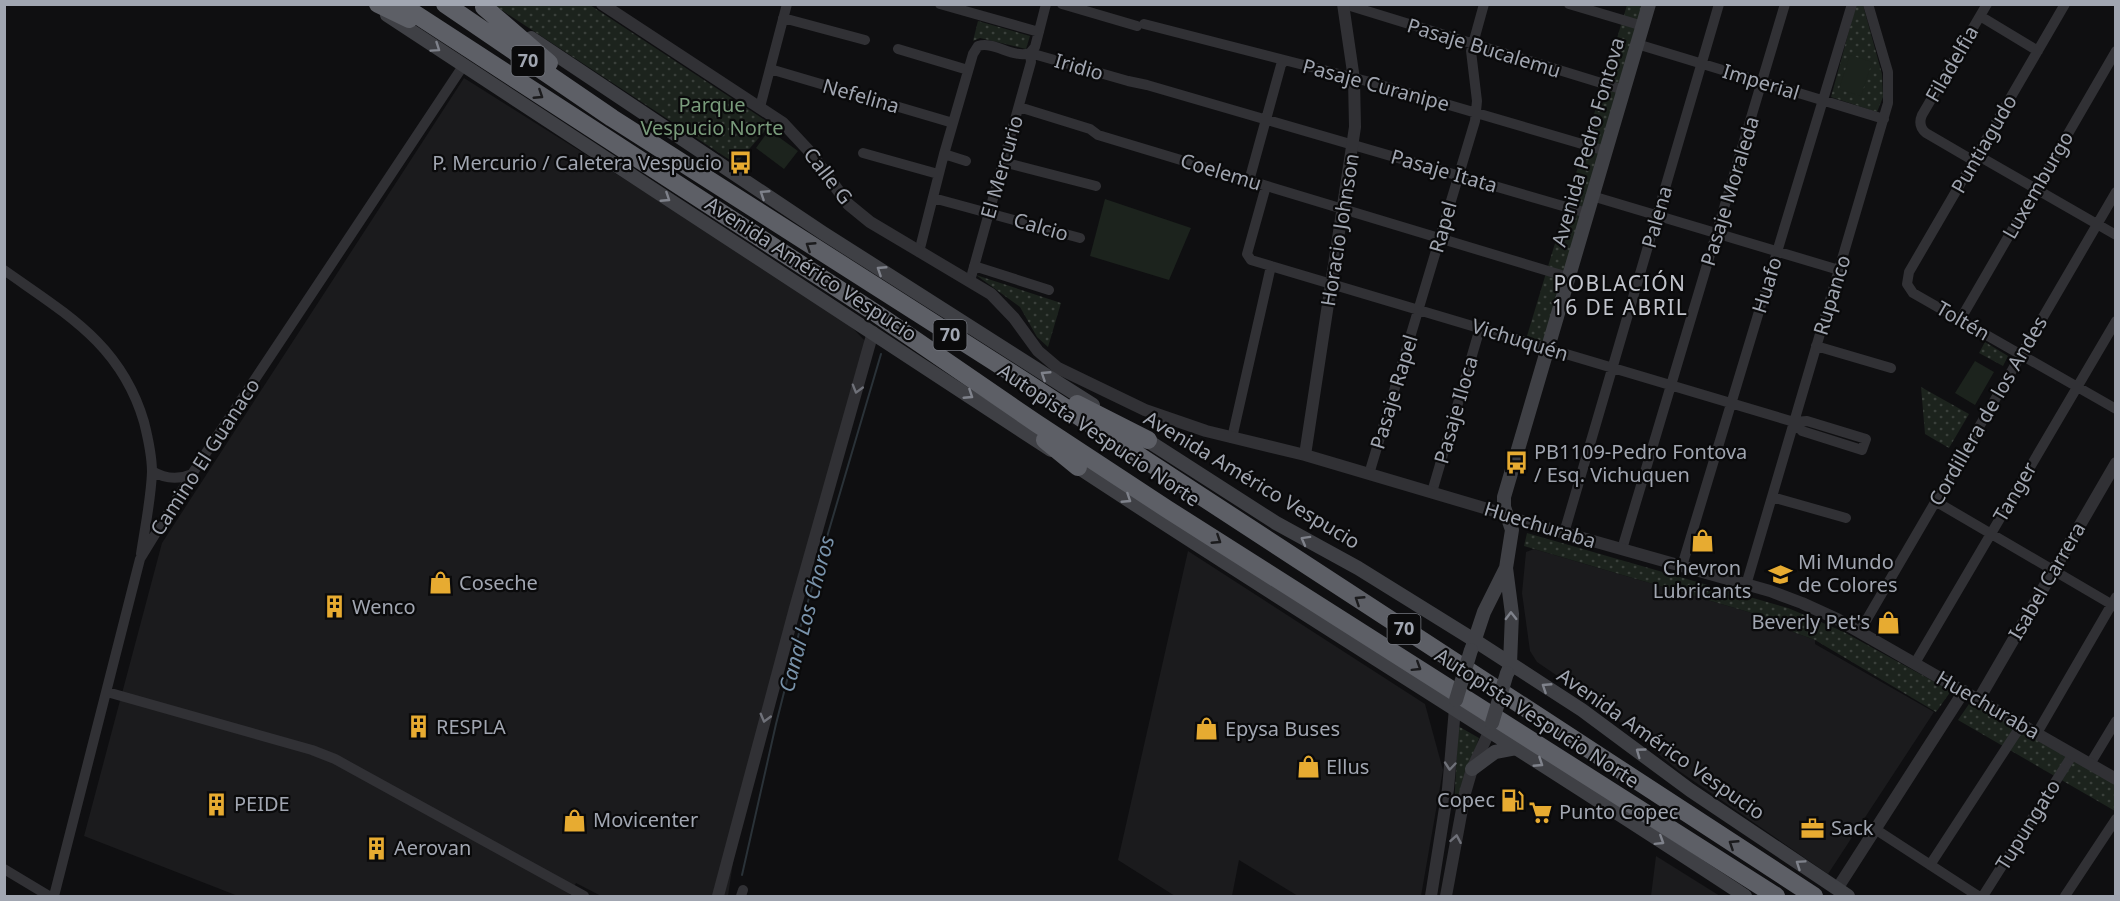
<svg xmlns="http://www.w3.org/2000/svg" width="2120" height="901" viewBox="0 0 2120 901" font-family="'Noto Sans',sans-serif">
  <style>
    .built { fill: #1b1b1d }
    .grass { fill: url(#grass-dots) }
    .pitch { fill: #1c231d }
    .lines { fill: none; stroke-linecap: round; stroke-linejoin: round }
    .stream { stroke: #2a3238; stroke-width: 2 }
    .minor { stroke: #313135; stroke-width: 10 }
    .tertiary { stroke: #313135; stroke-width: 12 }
    .secondary { stroke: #3f4045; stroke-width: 14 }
    .motorway { stroke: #5d5f66; stroke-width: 18 }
    .secondary-bridge { stroke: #3f4045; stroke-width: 14 }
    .oneway { stroke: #7f828b }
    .oneway2 { stroke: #1b1b1d }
    .oneway3 { stroke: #6f7179 }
    .labels { text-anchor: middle; stroke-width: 4.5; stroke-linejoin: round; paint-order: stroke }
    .shield { fill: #0a0a0b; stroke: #74777f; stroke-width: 1.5 }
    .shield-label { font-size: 18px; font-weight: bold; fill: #a1a6b1 }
    .street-label { font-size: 20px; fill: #a1a6b1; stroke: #0a0a0b }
    .park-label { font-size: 20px; fill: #799b7b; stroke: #0a0a0b }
    .poi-label { font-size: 20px; fill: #a1a6b1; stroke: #0a0a0b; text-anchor: start }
    .neighbourhood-label { font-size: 21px; letter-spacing: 1.5px; fill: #c2c5cd; stroke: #0a0a0b }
    .water-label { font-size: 21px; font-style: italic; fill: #7993ab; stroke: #0a0a0b }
  </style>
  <defs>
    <pattern id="grass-dots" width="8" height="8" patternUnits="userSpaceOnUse" patternTransform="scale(1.5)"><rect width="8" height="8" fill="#1c231d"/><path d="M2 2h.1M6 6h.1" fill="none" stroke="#3a403b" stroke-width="1.8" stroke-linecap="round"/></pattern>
  </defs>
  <rect width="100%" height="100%" fill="#0f0f11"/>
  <path class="built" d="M464,78L839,314L865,341L734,856L728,896H601L576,883L569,896H238L84,836L162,543Z
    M1534,549L1793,625V632L1815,640V644L1934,712L1828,874L1679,771L1597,703L1537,662L1530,651L1522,593L1526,552Z
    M1188,551L1425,704L1443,770L1421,896H1298L1239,860L1232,896H1175L1118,860Z
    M1656,856L1720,896H1651Z"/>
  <path class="grass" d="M494,5H590L771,124L736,164Z
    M1627,5H1644L1544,342L1527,336Z
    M1856,5H1863L1882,74L1883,97L1877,112L1831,97Z
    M978,21L1030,36L1026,49L980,38L973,41Z
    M976,275L1061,303L1048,347L1037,337L1020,307Z
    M1985,342L2008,356L2003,366L1979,353Z
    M1921,387L1969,414L1949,448L1925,434Z
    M1527,533L1788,608L1842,631L1951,691L1936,712L1815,640L1793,632V625L1524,546Z
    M1971,701L2115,784V811L1958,720Z
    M1458,726L1479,738L1454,811Z"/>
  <path class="pitch" d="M1850,55L1872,62L1861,96L1839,89Z
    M769,130L798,151L784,169L756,148Z
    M1105,199L1191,228L1169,280L1090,256Z
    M1975,361L1994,372L1975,405L1955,393Z"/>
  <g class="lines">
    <path class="stream" d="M742,875L776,724L801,625L881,354"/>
    <path class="minor" d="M940,4L1039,32
      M1062,4L1137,26
      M1344,4L1624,90
      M1569,4L1643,26
      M2065,4L1909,272L1907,284L1913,293L2116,409
      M1980,16L2038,51
      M783,18L865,40
      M1144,24L1374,83L1606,151
      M1637,44L1884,119
      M898,49L968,70
      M770,69L953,123
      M760,107L787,4
      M1019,107L1090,129L1098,135L1568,277
      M863,153L938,174
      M944,154L966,161
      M1977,155L2116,235
      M1974,161L1926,133C1920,128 1919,122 1922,115L1987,4
      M1003,162L1096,186
      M1249,181L1281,65L1284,61
      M1266,186L1247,254L1251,260L1794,422L1807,421L1866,439L1862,450L1802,431L1794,422
      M1592,196L1839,270
      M933,198L1080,238
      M919,252L944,154L973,54L978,46C995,41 1013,59 1030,53L1128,81L1147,85L1587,213
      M974,266L1049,290
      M4,270C66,314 121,344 144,422C148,438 152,456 152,472C151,499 145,527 141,554
      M970,281L1031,62L1030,53L1035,47L1046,4
      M1960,320L2116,51
      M1816,346L1891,368
      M1232,438L1271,266
      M152,471C165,479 178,480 192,474
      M1369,474L1475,121L1477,101L1471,51L1484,4
      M1432,492L1480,328
      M1772,497L1846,518
      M1935,501L2116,607
      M1564,533L1719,4
      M1622,549L1785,4
      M1682,566L1852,4
      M1746,585L1888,103V72L1868,4
      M1860,631L2116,192
      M1915,663L2116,321
      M107,692L312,750L335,759L584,896
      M2037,733L2116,597
      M2090,764L2116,721
      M1875,829L1978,896
      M1930,865L2022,724
      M4,869L49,896
      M54,896L140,559L192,474L463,66
      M741,896L743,890
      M1983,896L2073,754
      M2065,896L2116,819"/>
    <path class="tertiary" d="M602,4L783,123L810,152L848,204L870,222L991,294L1014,318L1038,351L1058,368L1145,410L1206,431L1305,455L1491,510L1508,517L1770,591L1802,603L1837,619L2116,779
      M1305,455L1355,127L1354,79L1343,4
      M1979,699L2116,463
      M1837,889L1964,691
      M718,896L795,608L873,332
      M1431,896L1448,789L1455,708
      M1446,896L1465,793L1472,769L1490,730"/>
    <path class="secondary" d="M387,15L1051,450
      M531,38L823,233L1093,405
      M1142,437L1276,523L1358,568L1474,640L1582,710L1690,790L1848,896
      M1070,462C1293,609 1522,749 1745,896
      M1472,648L1484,612L1506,568
      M1508,672L1510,664L1512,614L1506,568L1512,530L1504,507V497L1649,4
      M1472,769L1495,752L1516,748"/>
    <path class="motorway" d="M378,4L409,19
      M400,4L877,314L1036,423L1167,509L1776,896
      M445,4L612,118L1026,382L1814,896
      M484,7L549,63
      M1077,404L1148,440
      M1045,440L1078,467"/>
    <path class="secondary-bridge" d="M1456,700L1471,650
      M1492,723L1507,673"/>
  </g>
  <defs><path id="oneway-chevron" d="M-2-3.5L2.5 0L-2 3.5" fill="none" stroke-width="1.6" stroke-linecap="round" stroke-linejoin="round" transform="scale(1.5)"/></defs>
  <g class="oneway">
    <use href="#oneway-chevron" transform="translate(436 48) rotate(34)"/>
    <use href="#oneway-chevron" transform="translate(764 194) rotate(-147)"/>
    <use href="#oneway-chevron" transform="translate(666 198) rotate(33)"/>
    <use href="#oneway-chevron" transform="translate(881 270) rotate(-147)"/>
    <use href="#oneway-chevron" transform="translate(1045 375) rotate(-147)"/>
    <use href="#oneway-chevron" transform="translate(969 395) rotate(33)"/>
    <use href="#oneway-chevron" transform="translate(1127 499) rotate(33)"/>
    <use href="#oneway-chevron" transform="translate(1305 540) rotate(-151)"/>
    <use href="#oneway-chevron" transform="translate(1511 616) rotate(-91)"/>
    <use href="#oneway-chevron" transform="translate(1546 687) rotate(-147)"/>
    <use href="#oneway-chevron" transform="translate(1640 752) rotate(-144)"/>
    <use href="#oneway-chevron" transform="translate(1539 763) rotate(33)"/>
    <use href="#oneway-chevron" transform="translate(1660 841) rotate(32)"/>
    <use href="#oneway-chevron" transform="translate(1800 864) rotate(-146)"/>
  </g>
  <g class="oneway2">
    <use href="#oneway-chevron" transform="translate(539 95) rotate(33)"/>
    <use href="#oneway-chevron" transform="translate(810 246) rotate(-147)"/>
    <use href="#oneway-chevron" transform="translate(1217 540) rotate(33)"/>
    <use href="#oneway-chevron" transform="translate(1359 600) rotate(-147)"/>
    <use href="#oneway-chevron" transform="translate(1417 667) rotate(32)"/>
    <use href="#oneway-chevron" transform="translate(1733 844) rotate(-147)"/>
  </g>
  <g class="oneway3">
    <use href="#oneway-chevron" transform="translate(857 389) rotate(106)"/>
    <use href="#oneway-chevron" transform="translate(765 718) rotate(105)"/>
    <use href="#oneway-chevron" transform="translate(1450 766) rotate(95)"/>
    <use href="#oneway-chevron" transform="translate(1456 839) rotate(-80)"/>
  </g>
  <defs>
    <symbol id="bus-bare" viewBox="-9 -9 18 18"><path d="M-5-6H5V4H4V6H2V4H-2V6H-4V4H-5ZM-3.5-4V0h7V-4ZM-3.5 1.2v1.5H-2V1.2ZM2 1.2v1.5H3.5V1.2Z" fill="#e7ab31" stroke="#0a0a0b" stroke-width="2.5" paint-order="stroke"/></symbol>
    <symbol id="shop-bare" viewBox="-9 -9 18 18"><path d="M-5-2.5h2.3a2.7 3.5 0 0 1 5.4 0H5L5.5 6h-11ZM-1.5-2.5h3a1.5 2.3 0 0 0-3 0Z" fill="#e7ab31" stroke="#0a0a0b" stroke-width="2.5" paint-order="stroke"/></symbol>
    <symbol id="school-bare" viewBox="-9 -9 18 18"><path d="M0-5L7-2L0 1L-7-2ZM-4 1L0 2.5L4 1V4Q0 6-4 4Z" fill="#e7ab31" stroke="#0a0a0b" stroke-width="2.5" paint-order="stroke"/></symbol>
    <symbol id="building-bare" viewBox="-9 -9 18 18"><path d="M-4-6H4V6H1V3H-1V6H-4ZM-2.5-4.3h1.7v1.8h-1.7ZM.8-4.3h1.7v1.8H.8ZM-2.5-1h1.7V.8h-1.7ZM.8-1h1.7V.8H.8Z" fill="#e7ab31" stroke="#0a0a0b" stroke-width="2.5" paint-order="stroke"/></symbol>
    <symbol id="fuel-bare" viewBox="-9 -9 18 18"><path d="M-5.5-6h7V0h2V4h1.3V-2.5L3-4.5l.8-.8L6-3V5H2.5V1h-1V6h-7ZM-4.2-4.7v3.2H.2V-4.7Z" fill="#e7ab31" stroke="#0a0a0b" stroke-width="2.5" paint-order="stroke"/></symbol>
    <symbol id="supermarket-bare" viewBox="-9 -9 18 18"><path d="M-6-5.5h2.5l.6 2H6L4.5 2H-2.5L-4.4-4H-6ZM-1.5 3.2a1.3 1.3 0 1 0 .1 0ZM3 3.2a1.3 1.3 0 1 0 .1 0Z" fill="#e7ab31" stroke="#0a0a0b" stroke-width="2.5" paint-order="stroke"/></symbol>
    <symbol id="office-bare" viewBox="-9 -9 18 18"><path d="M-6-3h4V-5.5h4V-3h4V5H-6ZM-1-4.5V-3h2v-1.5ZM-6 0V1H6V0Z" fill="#e7ab31" stroke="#0a0a0b" stroke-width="2.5" paint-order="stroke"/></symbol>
  </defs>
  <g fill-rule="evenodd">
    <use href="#bus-bare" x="724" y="146" width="33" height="33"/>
    <use href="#bus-bare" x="1500" y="446" width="33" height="33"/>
    <use href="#shop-bare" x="1686" y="524" width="33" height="33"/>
    <use href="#school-bare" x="1764" y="558" width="33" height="33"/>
    <use href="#shop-bare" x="424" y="566" width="33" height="33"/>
    <use href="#building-bare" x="318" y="590" width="33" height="33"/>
    <use href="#shop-bare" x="1872" y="606" width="33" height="33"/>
    <use href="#building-bare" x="402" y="710" width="33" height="33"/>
    <use href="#shop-bare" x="1190" y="712" width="33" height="33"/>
    <use href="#shop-bare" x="1292" y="750" width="33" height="33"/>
    <use href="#fuel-bare" x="1496" y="784" width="33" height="33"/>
    <use href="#building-bare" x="200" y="788" width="33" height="33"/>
    <use href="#supermarket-bare" x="1524" y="796" width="33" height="33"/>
    <use href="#shop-bare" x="558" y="804" width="33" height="33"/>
    <use href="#office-bare" x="1796" y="812" width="33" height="33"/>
    <use href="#building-bare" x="360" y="832" width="33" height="33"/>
  </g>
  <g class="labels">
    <g class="shield">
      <rect x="511.5" y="46" width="33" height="30" rx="4.5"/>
      <rect x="933.5" y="320" width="33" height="30" rx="4.5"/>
      <rect x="1387.5" y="614" width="33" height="30" rx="4.5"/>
    </g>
    <g class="shield-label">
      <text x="528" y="67">70</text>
      <text x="950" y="341">70</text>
      <text x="1404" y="635">70</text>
    </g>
    <g class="street-label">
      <text transform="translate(1484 48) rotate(17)" y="7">Pasaje Bucalemu</text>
      <text transform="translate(1952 64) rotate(-60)" y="7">Filadelfia</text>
      <text transform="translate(1079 67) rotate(16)" y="7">Iridio</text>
      <text transform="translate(1761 82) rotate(17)" y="7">Imperial</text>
      <text transform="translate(1376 85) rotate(15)" y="7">Pasaje Curanipe</text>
      <text transform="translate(861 96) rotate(16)" y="7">Nefelina</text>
      <text transform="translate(1588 142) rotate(-74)" y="7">Avenida Pedro Fontova</text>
      <text transform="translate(1984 144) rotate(-60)" y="7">Puntiagudo</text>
      <text transform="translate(1002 167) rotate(-74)" y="7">El Mercurio</text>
      <text transform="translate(1444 171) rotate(16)" y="7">Pasaje Itata</text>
      <text transform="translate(1221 172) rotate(17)" y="7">Coelemu</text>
      <text transform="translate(828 176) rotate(52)" y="7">Calle G</text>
      <text transform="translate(2038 185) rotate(-60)" y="7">Luxemburgo</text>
      <text transform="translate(1730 191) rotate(-73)" y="7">Pasaje Moraleda</text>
      <text transform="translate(1657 217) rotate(-74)" y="7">Palena</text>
      <text transform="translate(1041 227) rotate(16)" y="7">Calcio</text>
      <text transform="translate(1443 227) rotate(-74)" y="7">Rapel</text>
      <text transform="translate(1340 230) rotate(-81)" y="7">Horacio Johnson</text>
      <text transform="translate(811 269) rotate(33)" y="7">Avenida Américo Vespucio</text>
      <text transform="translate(1767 285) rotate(-73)" y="7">Huafo</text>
      <text transform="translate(1832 295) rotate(-73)" y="7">Rupanco</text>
      <text transform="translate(1963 321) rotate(30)" y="7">Toltén</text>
      <text transform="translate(1520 340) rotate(17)" y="7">Vichuquén</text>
      <text transform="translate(1394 392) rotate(-73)" y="7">Pasaje Rapel</text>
      <text transform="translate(1456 410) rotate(-74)" y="7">Pasaje Iloca</text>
      <text transform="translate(1988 411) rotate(-60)" y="7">Cordillera de los Andes</text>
      <text transform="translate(1099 435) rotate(34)" y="7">Autopista Vespucio Norte</text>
      <text transform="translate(205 457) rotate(-57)" y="7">Camino El Guanaco</text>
      <text transform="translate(1252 480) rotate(31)" y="7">Avenida Américo Vespucio</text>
      <text transform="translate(2015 492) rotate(-60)" y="7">Tanger</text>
      <text transform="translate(1540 525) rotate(17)" y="7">Huechuraba</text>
      <text transform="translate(2047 581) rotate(-60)" y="7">Isabel Carrera</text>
      <text transform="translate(1988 705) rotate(30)" y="7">Huechuraba</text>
      <text transform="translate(1537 718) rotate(33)" y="7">Autopista Vespucio Norte</text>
      <text transform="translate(1661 744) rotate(35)" y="7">Avenida Américo Vespucio</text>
      <text transform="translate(2028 825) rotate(-58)" y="7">Tupungato</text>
    </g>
    <g class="park-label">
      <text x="712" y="112">Parque<tspan x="712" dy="23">Vespucio Norte</tspan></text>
    </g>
    <g class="poi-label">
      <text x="722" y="170" text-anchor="end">P. Mercurio / Caletera Vespucio</text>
      <text x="1534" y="459">PB1109-Pedro Fontova<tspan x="1534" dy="23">/ Esq. Vichuquen</tspan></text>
      <text x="1798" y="569">Mi Mundo<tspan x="1798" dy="23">de Colores</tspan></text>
      <text x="1702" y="575" text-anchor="middle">Chevron<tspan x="1702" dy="23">Lubricants</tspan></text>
      <text x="459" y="590">Coseche</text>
      <text x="352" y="614">Wenco</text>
      <text x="1870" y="629" text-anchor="end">Beverly Pet's</text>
      <text x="436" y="734">RESPLA</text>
      <text x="1225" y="736">Epysa Buses</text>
      <text x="1326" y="774">Ellus</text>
      <text x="1495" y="807" text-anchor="end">Copec</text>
      <text x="234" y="811">PEIDE</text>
      <text x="1559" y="819">Punto Copec</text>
      <text x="593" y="827">Movicenter</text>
      <text x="1831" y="835">Sack</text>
      <text x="394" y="855">Aerovan</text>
    </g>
    <g class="neighbourhood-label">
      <text x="1620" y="291">POBLACIÓN<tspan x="1620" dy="24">16 DE ABRIL</tspan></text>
    </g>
    <g class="water-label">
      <text transform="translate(807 614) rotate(-75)" y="7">Canal Los Choros</text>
    </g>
  </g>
  <rect width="2120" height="901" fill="none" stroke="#a1a6b1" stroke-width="12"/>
</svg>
